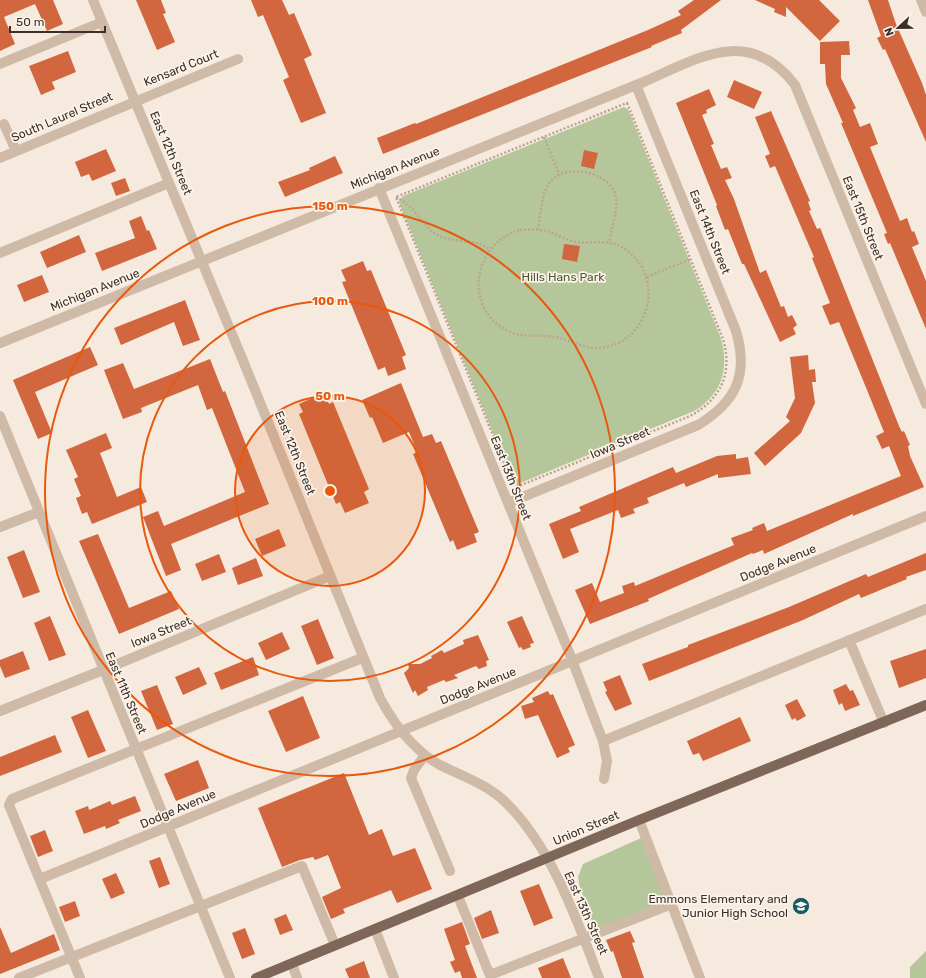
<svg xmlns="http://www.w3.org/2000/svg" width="926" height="978" viewBox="0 0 926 978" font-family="Rubik,sans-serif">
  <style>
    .green { fill: #b6c69b }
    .building { fill: #d1663f }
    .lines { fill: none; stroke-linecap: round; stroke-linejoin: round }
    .path { stroke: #bba491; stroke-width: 2.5; stroke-dasharray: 2 2; stroke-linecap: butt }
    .minor { stroke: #cfbaa7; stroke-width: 10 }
    .major { stroke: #7e6658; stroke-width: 10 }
    .ring { fill: none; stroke: #e8590c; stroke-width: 2 }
    .labels { text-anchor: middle; stroke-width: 3.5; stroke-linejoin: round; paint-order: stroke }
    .street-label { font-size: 12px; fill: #3a2f29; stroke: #fcf4ea }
    .park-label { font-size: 12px; fill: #485b2a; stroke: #fcf4ea }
    .poi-label { font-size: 12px; fill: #3a2f29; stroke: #fcf4ea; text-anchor: end }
    .centre { fill: #e8590c; stroke: #fcf4ea; stroke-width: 2 }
    .ring-label { font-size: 12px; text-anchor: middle; font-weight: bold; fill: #e8590c; stroke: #fcf4ea; stroke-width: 3.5; stroke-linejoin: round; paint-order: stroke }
  </style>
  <rect width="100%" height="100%" fill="#f5eadd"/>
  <path class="green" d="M624,107L628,109L720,336C730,366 723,394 694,411L518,484L513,482L399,202L403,196Z
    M641,838L666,902L595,931L579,884L578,877L583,864Z
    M926,951V978H910V967Z"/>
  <path class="building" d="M0,0H53L63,24L47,31L35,4L4,17L15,44L0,51Z
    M136,0H161L166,13L163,14L175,42L157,50Z
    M251,0H282L289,15L294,13L312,55L304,59L326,113L301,123L283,80L289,77L263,15L258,17Z
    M694,0H721L681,30L682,33L651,46L652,47L383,154L377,138L415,123L416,124L648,30L681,15L678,11Z
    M755,0H819L840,21L820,41L786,7V17L774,12L775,9Z
    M868,0H888L896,24L922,83L926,95V142L885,49L883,50L877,38L881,36Z
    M849,41L850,55H841V78L856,108L853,110L860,127L870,123L878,144L870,147L900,221L907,218L912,232L914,231L919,244L912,247L926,281V329L890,243L888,244L884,234L887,233L841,123H843L826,84L825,64H820V42Z
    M68,51L76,72L52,82L55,89L41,95L29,66Z
    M734,80L762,92L754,109L727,97Z
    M709,89L716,105L706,110L707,113L702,115L714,144L711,145L721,169L727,167L732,178L725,180L734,199L760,273L766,270L781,307L784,306L788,317L792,315L797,325L793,328L796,334L780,342L744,264H742L728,229L725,230L716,206L717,205L676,103Z
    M771,111L810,201L808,202L811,210L809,211L817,229L820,228L821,230L899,426L902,432L904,431L910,445L908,446L910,456L924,487L853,516V514L764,554L763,550L753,554L752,553L648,599L649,601L590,624L575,590L592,583L600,602L624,593L622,586L634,582L635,586L734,545L731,538L753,530L752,528L764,523L767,531L901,476L889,446L882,449L876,436L884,432L867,390L839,322L830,325L822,306L830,303L812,258L814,257L775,166L770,168L765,156L770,154L755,117Z
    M106,149L116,171L92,181L89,174L81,177L75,162Z
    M584,150L598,153L594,169L581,166Z
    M335,156L343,173L285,197L278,182L310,170L309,168Z
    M125,178L130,191L116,196L111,183Z
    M141,216L147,231L149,230L157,249L102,271L95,253L135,238L129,221Z
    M79,235L86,252L47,268L40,252Z
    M564,244L580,246L577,262L562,259Z
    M363,261L367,271L371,270L406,355L402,357L406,369L388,376L385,367L378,370L342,282L346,281L341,270Z
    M42,275L49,292L24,302L17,285Z
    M185,300L200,340L183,346L174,322L121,345L114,328Z
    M90,347L98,365L35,392L52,433L38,439L13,380Z
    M808,355L809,370L815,369L816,382H812L815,403L801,433L765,466L754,453L790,421L786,417L795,398L790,357Z
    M210,359L223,392L225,391L269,504L171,544L181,570L166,576L143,517L158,511L164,526L245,492L212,408L207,410L198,385L141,408L142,412L123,419L104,370L123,363L134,389Z
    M401,383L423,437L432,434L436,443L441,441L479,532L474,534L477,542L457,550L453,540L450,542L413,454L417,452L409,432L383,443L372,417L370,418L362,400Z
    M324,393L329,404L333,402L369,489L364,492L369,503L345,513L340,502L336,504L299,414L303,412L299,404Z
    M106,433L112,448L100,453L117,497L141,487L147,502L92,524L87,512L82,514L76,498L81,496L74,479L78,477L66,450Z
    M736,454V459L748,457L751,474L718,478V474L686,487L684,483L647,498L649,503L633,509L635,513L621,518L618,510L570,529L579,552L563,559L549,524L581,511L579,507L673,467L676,473L717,456Z
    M279,529L286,546L262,556L255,539Z
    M98,534L129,608L171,591L179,609L119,634L79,541Z
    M24,550L40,592L23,598L7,557Z
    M926,553V570L906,577L907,579L861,598L859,594L803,620L649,681L642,664L688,647V645L789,607L866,574L868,577Z
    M219,554L226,572L202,581L195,564Z
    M256,558L263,576L238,585L232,568Z
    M50,616L66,655L49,661L34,623Z
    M522,616L534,643L530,644L531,647L523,650L521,647L519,648L507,622Z
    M318,619L334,658L317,665L301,626Z
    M282,632L290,649L266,660L258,643Z
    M478,635L489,660L486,661L487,666L479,669L476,666L454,675L458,678L446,682L444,680L427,687L428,690L418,696L415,690L413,693L404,673L409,668L408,664H420L432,658L431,656L442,650L444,653L464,644L463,640Z
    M926,649V678L899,688L890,661Z
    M23,651L30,669L5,678L0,666V660Z
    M253,657L259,675L221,690L214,673Z
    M199,667L207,684L183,695L175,677Z
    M620,675L632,704L615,711L605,692L607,691L603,682Z
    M846,684L850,691L853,690L860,705L845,711L842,703L839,705L833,690Z
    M157,685L173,724L157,730L141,691Z
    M548,691L550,695L553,694L575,745L568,748L570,752L557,758L538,715L525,719L521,706L534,702L532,698Z
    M303,696L320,738L286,752L268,711Z
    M797,699L806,716L797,721L795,718L792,720L785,705Z
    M88,710L106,751L88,758L71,717Z
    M740,717L751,741L703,761L699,753L693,755L687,741Z
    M55,735L62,752L0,776V757Z
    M198,760L209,788L176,801L164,774Z
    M344,773L369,835L382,829L393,856L415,848L432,889L397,903L391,890L343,909L345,913L331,919L322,897L341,888L328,855L315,860L313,857L300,860L282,867L258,808Z
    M135,796L141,811L118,820L120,823L106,829L105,826L84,834L75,811L88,806L89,810L110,801L112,805Z
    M45,830L53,851L38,857L30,836Z
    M160,857L170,884L159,888L149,861Z
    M116,873L125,893L111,899L102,879Z
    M539,884L553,918L534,926L520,891Z
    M75,901L80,916L65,922L59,907Z
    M491,910L499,933L482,939L474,918Z
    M286,914L293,930L280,935L274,919Z
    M462,922L470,944L465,946L477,978H462L460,971L455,973L450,962L455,960L444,929Z
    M0,927L11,953L54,934L60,950L0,974Z
    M245,928L255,954L242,959L232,933Z
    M630,931L635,942L632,943L644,978H622L613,951L611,952L606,940Z
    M563,958L571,978H542L538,968Z
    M364,961L370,978H349L345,969Z"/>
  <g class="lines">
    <path class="path" d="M627,103L723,339C733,373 721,399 690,416L519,486L512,482L396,197Z
      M544,137L559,174
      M396,197C402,201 409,205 413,210C422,219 427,230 439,236C455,243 475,238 489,249
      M520,230C531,229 542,229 553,233C559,236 565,239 572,241C593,246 609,235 630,253C667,284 645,347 597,348C581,348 571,340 556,337C539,334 523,339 506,330C462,306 474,243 520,230Z
      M538,230C540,217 542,192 549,183C564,162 612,171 616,198C618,209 611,231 609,243
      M647,277L691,259"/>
    <path class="minor" d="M93,0L244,363L380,698C394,724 413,750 440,765C460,775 483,783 501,798C549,841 577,919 599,978
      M921,0L926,12
      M0,64L102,22
      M4,124L16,151
      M0,158L238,59
      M379,188L567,647L603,741L607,761L604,779
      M0,253L169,183
      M0,343L646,81C700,57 750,26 795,85L926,404
      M0,416L230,978
      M508,503L698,425C736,402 749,375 736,331L636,85
      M0,527L39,512
      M849,640L884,723
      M0,711L103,670L330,576
      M603,741L926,609
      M425,755L414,770L411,778L450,871
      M639,820L700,978
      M40,879L926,516
      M458,896L491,978
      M375,929L394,978
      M292,964L297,978
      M490,975L672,904
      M19,978L302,866L335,945
      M80,978L9,805L12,799L362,658"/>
    <path class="major" d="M256,978L639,820L926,705"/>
  </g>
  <circle cx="330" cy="491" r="95" fill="#e8590c" fill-opacity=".12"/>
  <g class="ring">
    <circle cx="330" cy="491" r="95"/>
    <circle cx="330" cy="491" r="190"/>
    <circle cx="330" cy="491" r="285"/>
  </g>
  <defs>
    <symbol id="school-disc" viewBox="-11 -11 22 22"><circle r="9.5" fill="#195a61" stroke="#fcf4ea"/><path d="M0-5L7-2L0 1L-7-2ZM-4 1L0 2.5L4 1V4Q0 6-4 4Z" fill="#fff"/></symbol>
  </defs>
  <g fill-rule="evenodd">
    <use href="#school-disc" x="791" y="896" width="20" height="20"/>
  </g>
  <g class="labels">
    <g class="street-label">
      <text transform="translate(181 68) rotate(-22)" y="4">Kensard Court</text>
      <text transform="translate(62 117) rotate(-23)" y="4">South Laurel Street</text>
      <text transform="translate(171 153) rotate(67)" y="4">East 12th Street</text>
      <text transform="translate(395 168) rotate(-22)" y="4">Michigan Avenue</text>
      <text transform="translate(863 218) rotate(68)" y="4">East 15th Street</text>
      <text transform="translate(710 232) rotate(68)" y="4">East 14th Street</text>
      <text transform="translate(95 290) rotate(-22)" y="4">Michigan Avenue</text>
      <text transform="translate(620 443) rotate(-23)" y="4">Iowa Street</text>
      <text transform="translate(295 453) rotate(68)" y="4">East 12th Street</text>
      <text transform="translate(511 478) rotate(68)" y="4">East 13th Street</text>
      <text transform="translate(778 563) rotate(-22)" y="4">Dodge Avenue</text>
      <text transform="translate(161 632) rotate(-22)" y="4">Iowa Street</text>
      <text transform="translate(478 686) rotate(-22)" y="4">Dodge Avenue</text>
      <text transform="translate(126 693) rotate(67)" y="4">East 11th Street</text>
      <text transform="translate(178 809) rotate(-23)" y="4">Dodge Avenue</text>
      <text transform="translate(586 828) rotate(-23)" y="4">Union Street</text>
      <text transform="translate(586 913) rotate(66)" y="4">East 13th Street</text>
    </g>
    <g class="park-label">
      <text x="563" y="281">Hills Hans Park</text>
    </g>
    <g class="poi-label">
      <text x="788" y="903">Emmons Elementary and<tspan x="788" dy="14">Junior High School</tspan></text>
    </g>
  </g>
  <circle cx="330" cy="491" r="6" class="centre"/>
  <g class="ring-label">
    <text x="330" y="210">150 m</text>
    <text x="330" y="305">100 m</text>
    <text x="330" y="400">50 m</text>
  </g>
  <g transform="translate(898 28) rotate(248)" stroke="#fcf4ea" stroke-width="3" paint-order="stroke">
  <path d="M0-3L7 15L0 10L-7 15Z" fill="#3a2f29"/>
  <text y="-6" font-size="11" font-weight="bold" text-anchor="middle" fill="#3a2f29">N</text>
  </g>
  <path d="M10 26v6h95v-6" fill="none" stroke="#3a2f29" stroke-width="2"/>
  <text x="16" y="26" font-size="12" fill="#3a2f29" stroke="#fcf4ea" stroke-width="3" paint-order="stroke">50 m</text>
</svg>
